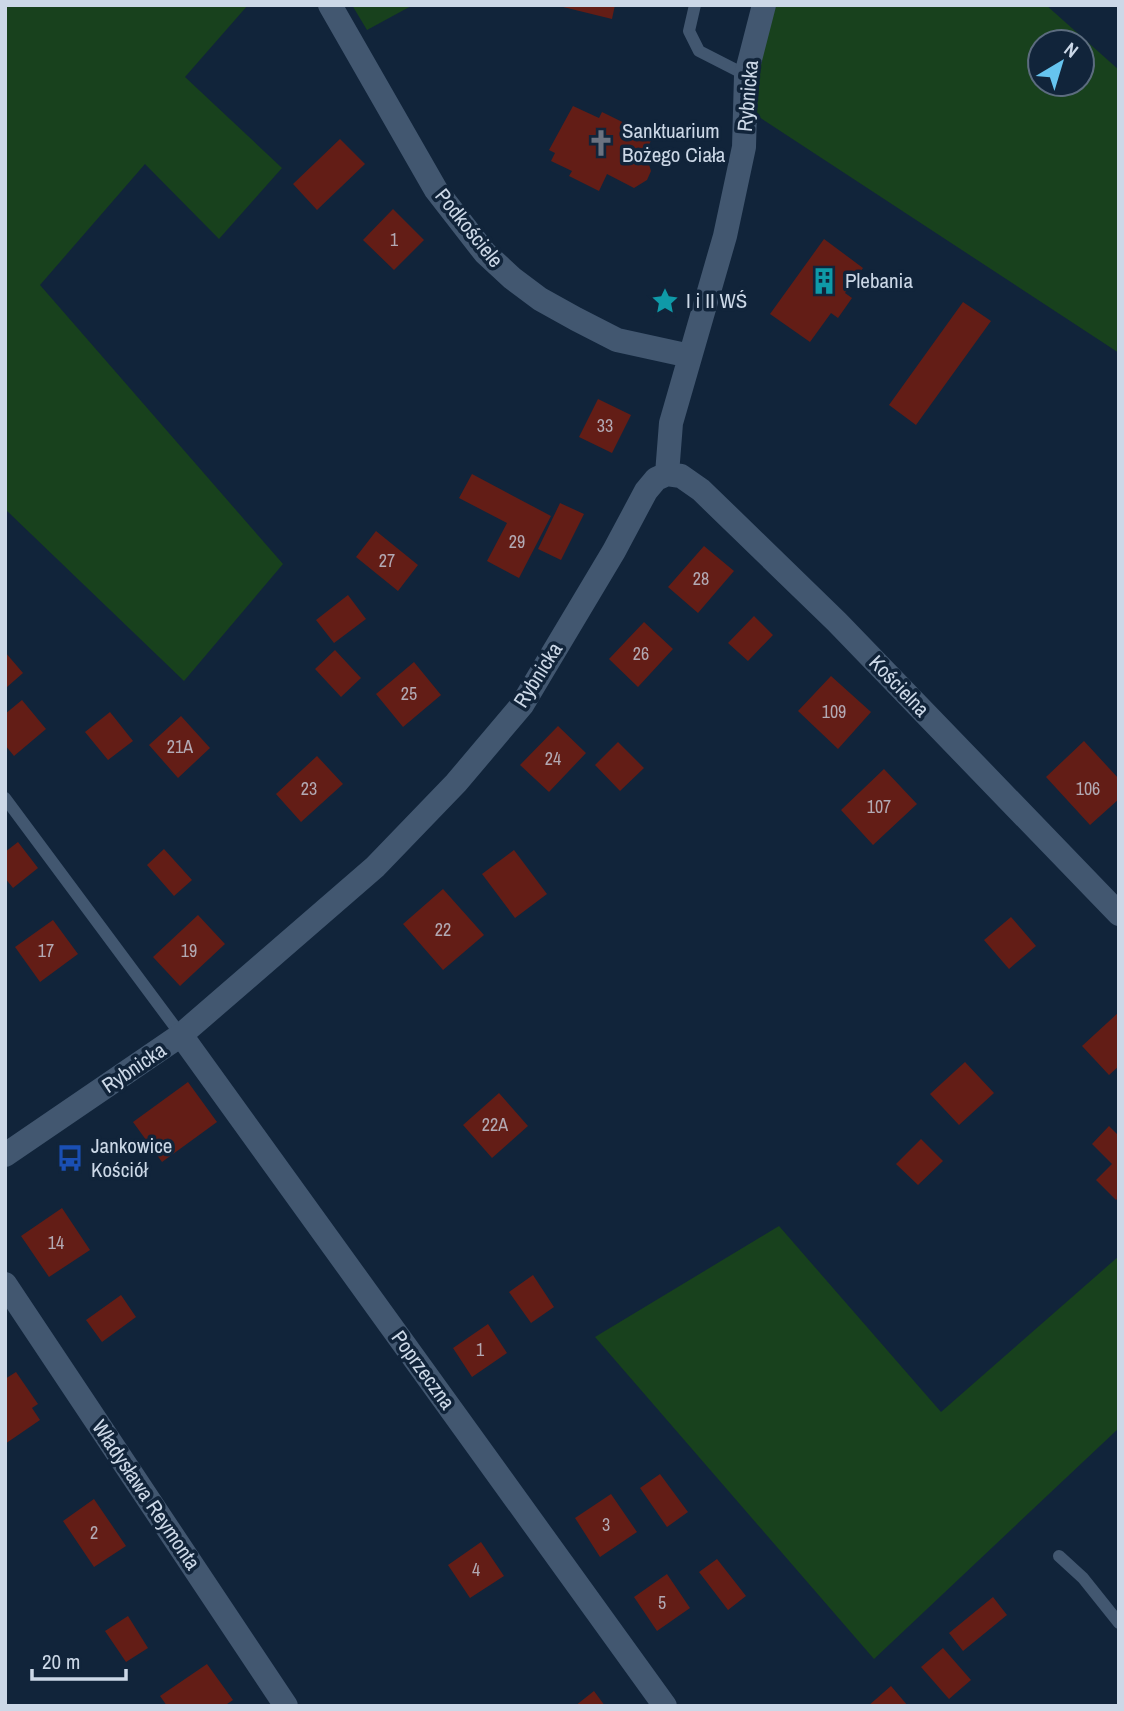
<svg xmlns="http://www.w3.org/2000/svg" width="1124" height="1711" viewBox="0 0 1124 1711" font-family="'Archivo Narrow',sans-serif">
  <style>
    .green { fill: #18411d; fill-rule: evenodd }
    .building { fill: #631d16 }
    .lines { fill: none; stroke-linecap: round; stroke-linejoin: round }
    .lane { stroke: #425770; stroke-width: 12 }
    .street { stroke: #425770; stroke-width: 24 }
    .labels { text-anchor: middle; stroke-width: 7; stroke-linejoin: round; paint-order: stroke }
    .number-label { font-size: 18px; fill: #b2a9b3 }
    .street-label { font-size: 21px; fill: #ccd8e7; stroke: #11243a }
    .poi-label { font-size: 21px; fill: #ccd8e7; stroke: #11243a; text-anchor: start }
  </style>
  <rect width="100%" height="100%" fill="#11243a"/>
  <path class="green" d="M5,5H248L185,77L282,168L219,239L145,164L40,285L283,564L184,681L5,509Z
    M352,5H413L367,30Z
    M776,5H1046L1119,70V353L756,115L755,77ZM1040,42H1082V84H1040Z
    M779,1226L941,1412L1119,1256V1428L874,1659L595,1337Z"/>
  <path class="building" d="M555,5H615L612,19Z
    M573,106L599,118L602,112L653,137L643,156L647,158L651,171L647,180L634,188L607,174L599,191L569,176L572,171L551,161L555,153L549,150Z
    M340,139L365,164L317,210L293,184Z
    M393,209L424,240L394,270L363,240Z
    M824,239L863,268L845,293L852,298L838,318L831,313L810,342L770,314Z
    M963,302L991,321L916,425L889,405Z
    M598,399L631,415L612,453L579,437Z
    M472,474L551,516L519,578L487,561L507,523L459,498Z
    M560,503L584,514L561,560L538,549Z
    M376,531L418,565L398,591L356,557Z
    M704,546L734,571L698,613L668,587Z
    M348,595L366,619L334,643L316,620Z
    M754,616L773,635L748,661L728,643Z
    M644,622L673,649L638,687L609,659Z
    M335,650L361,678L341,697L315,669Z
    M5,652L23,673L7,687L5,685Z
    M414,662L441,695L403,727L376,694Z
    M831,676L871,712L838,749L798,711Z
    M22,700L46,729L14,756L5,745V714Z
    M110,712L133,741L108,760L85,732Z
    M181,716L210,748L178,778L149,745Z
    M558,726L586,753L549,792L520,765Z
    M1084,741L1119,779V799L1090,825L1046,777Z
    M618,742L644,768L620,791L595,765Z
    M317,756L343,784L301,822L276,794Z
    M884,769L917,804L873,845L841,810Z
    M18,842L38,868L13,888L5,878V852Z
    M164,849L192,880L174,896L147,865Z
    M514,850L547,894L515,918L482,874Z
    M443,889L484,935L443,970L403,924Z
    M198,915L225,944L180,986L153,957Z
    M1011,917L1036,946L1009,969L984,940Z
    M53,920L78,954L40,982L15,947Z
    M1119,1012V1066L1109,1075L1082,1046Z
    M965,1062L994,1093L959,1125L930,1094Z
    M188,1082L217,1122L162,1162L133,1122Z
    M499,1093L528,1126L492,1158L463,1125Z
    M1109,1126L1119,1136V1197L1116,1200L1096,1180L1112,1164L1092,1144Z
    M921,1139L943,1161L918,1185L896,1164Z
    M62,1208L90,1250L49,1277L21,1236Z
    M533,1275L554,1307L531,1323L509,1292Z
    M121,1295L136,1317L102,1342L86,1320Z
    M488,1324L507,1353L472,1377L453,1348Z
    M16,1372L38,1404L32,1408L40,1420L5,1444V1379Z
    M660,1474L688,1512L667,1527L640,1488Z
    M611,1494L637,1532L600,1557L575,1518Z
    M94,1499L126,1546L94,1567L63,1521Z
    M481,1542L504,1576L470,1598L448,1565Z
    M717,1559L746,1596L728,1610L699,1572Z
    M667,1574L690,1608L657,1631L634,1597Z
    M993,1597L1007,1615L963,1651L949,1633Z
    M128,1616L148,1648L126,1662L105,1631Z
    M943,1648L971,1680L949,1699L921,1667Z
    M207,1664L233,1700L224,1706H167L160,1696Z
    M891,1686L908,1706H868Z
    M594,1691L605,1706H575Z"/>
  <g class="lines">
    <path class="lane" d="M695,5L689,31L699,51L746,75
      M5,798L181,1035
      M1059,1556L1083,1578L1119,1623"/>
    <path class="street" d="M330,5L436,190L485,253L512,278L540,299L576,319L617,340L690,356
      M667,474L681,476L701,490L837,622L1119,914
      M667,474L671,423L725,236L744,147L746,75L764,5
      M181,1035L665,1706
      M5,1155L181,1035L375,867L456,783L522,705L614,551L646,491L656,479L667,474
      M5,1284L286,1706"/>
  </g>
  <defs>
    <symbol id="church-bare" viewBox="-9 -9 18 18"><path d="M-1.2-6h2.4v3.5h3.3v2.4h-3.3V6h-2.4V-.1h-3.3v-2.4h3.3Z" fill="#6b7280" stroke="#11243a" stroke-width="2.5" paint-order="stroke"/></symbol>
    <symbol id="building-bare" viewBox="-9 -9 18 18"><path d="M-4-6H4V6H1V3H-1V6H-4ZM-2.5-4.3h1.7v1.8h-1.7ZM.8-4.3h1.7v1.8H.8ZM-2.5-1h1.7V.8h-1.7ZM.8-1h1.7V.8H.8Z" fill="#0f9aa8" stroke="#11243a" stroke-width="2.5" paint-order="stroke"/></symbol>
    <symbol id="sight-bare" viewBox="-9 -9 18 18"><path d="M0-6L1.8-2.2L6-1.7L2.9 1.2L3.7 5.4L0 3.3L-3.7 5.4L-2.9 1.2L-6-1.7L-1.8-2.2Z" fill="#0f9aa8" stroke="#11243a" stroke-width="2.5" paint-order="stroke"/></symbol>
    <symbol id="bus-bare" viewBox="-9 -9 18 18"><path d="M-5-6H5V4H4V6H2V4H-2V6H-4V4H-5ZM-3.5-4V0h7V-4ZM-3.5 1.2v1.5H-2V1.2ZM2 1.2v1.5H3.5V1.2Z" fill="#1a4fb4" stroke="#11243a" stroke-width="2.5" paint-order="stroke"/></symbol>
  </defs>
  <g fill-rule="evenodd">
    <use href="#church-bare" x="582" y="124" width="38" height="38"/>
    <use href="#building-bare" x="805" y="262" width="38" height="38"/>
    <use href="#sight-bare" x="646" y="282" width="38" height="38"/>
    <use href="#bus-bare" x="51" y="1139" width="38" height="38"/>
  </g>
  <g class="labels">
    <g class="number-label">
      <text x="394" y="246">1</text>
      <text x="605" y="432">33</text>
      <text x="517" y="548">29</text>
      <text x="387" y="567">27</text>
      <text x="701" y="585">28</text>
      <text x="641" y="660">26</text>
      <text x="409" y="700">25</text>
      <text x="834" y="718">109</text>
      <text x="180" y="753">21A</text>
      <text x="553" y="765">24</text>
      <text x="309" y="795">23</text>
      <text x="1088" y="795">106</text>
      <text x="879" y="813">107</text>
      <text x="443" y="936">22</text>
      <text x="46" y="957">17</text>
      <text x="189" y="957">19</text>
      <text x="495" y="1131">22A</text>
      <text x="56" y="1249">14</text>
      <text x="480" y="1356">1</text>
      <text x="606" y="1531">3</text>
      <text x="94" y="1539">2</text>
      <text x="476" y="1576">4</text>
      <text x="662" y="1609">5</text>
    </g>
    <g class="street-label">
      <text transform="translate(748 96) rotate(-85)" y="7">Rybnicka</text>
      <text transform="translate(469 228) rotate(51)" y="7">Podkościele</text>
      <text transform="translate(538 675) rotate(-58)" y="7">Rybnicka</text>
      <text transform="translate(899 686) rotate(46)" y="7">Kościelna</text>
      <text transform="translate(134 1068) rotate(-34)" y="7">Rybnicka</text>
      <text transform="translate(423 1370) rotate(54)" y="7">Poprzeczna</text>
      <text transform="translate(146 1495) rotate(56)" y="7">Władysława Reymonta</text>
    </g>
    <g class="poi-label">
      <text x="622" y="138">Sanktuarium<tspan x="622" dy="24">Bożego Ciała</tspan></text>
      <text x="845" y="288">Plebania</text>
      <text x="686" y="308">I i II WŚ</text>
      <text x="91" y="1153">Jankowice<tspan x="91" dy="24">Kościół</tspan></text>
    </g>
  </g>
  <rect width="1124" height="1711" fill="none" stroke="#ccd8e7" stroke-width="14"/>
  <g transform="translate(1061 63) rotate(38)"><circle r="33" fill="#11243a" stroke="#5c6c7f" stroke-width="2"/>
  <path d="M0-5L12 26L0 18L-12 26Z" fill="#66c4ef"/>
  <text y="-10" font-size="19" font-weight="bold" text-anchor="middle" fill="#ccd8e7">N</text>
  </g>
  <path d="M32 1669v10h94v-10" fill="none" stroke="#ccd8e7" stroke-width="3.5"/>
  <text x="42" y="1669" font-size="21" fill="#ccd8e7" stroke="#11243a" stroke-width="5" paint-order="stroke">20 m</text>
</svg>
